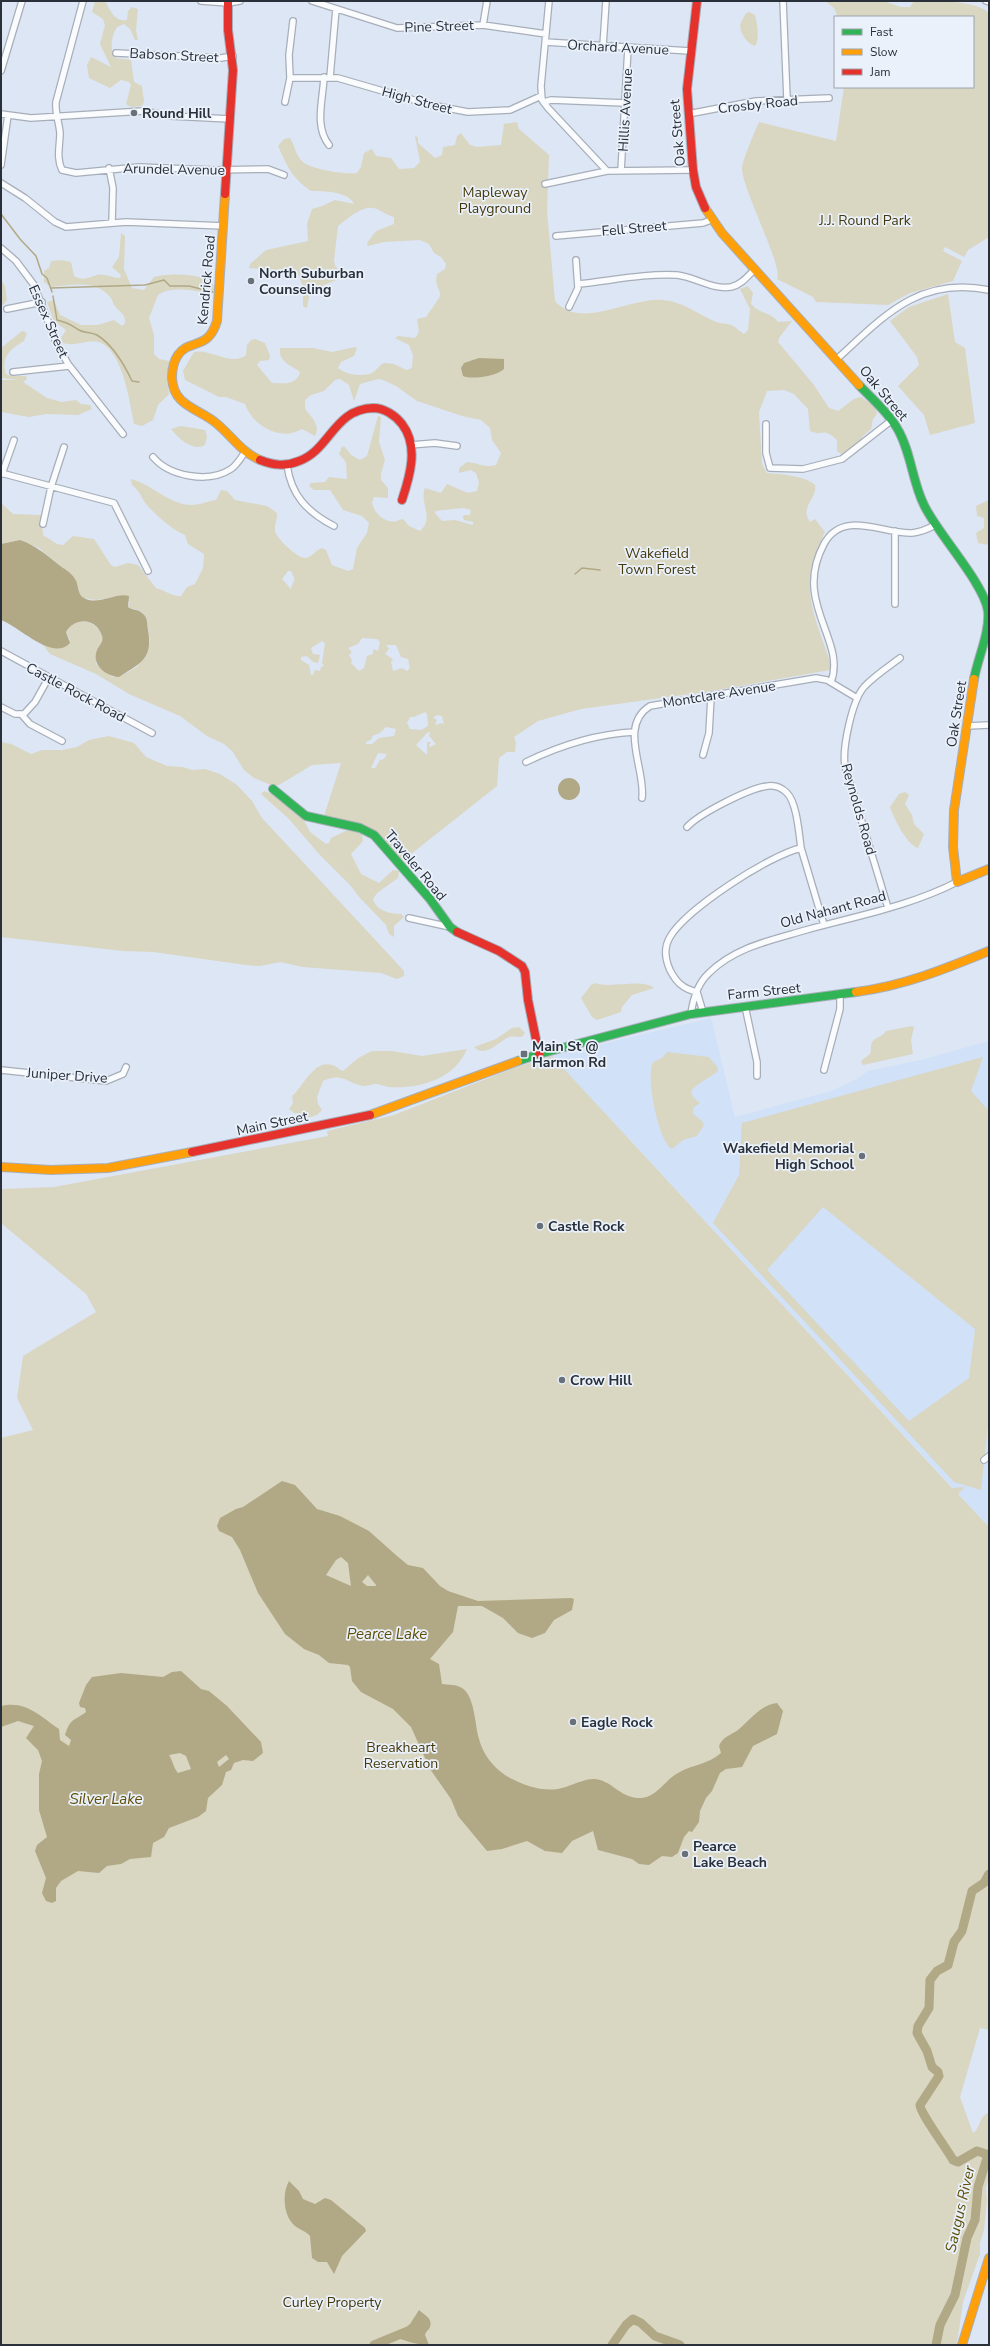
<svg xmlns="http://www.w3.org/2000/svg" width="990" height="2346" viewBox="0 0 990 2346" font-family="'Nunito Sans',sans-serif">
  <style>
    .built { fill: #d0e1f8 }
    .green { fill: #d9d6c2; fill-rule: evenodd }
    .water { fill: #b1a886; fill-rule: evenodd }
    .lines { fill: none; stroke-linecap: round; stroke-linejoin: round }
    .stream { stroke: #b1a886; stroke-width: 1.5 }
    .river { stroke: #b1a886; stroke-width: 9 }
    .street-casing { stroke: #a7aeb9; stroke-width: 8 }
    .fast-casing { stroke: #a7aeb9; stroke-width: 10 }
    .slow-casing { stroke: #a7aeb9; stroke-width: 10 }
    .jam-casing { stroke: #a7aeb9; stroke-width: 10 }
    .street { stroke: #fafbfd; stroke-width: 5.5 }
    .fast { stroke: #30b455; stroke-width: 8 }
    .slow { stroke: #ff9f0a; stroke-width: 8 }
    .jam { stroke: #e5322d; stroke-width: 8 }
    .poi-dot { fill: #68707a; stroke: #eaf1fb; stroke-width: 1.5 }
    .labels { text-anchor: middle; stroke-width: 3.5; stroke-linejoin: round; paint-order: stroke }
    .street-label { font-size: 14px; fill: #293039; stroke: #eaf1fb }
    .poi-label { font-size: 14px; font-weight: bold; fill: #293039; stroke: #eaf1fb; text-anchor: start }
    .park-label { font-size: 14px; fill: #45390b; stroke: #eaf1fb }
    .water-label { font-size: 15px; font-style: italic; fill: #5f4e05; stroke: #eaf1fb }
  </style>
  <rect width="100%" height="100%" fill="#dde6f4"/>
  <path class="built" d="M711,1018L735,1117L831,1091L857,1079L868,1071L921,1060L989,1041V1527L552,1056Z"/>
  <path class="green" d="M95,1H105C111,11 114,22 127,20L128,11L132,7L138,9L136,30L138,40H135L130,29L124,24L117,27C111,37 109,49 116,58L131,60L134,82L142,86L144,102L142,106L131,107L126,104L131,85L129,82L121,80L110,88L89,78L87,65L91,57L111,67L100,44L105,25L103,19L92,12Z
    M825,1H884L901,7H910L914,1C933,1 977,0 989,13V237L968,250L964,257L945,247L943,251L962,261L953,281L910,293L888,305L816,302L813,297L777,279C784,268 743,191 742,169C742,161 755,131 759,122L836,141L844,87H973V17H838L834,8Z
    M749,12L755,15C757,23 760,39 755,46C747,44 740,33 740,25C741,22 744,17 746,13Z
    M517,122L519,129L549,155L547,211L555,301C580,331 630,297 663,300C682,301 699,315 716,322C721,324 727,323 731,325C736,327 739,331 744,334L748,330L750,309L740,289L748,286L753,293L751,304C761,315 771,312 778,322L792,321L779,338L778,342L814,385L829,408L838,411L854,399L861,397L875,407L877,414L873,419L871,429L862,437V441L842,455L837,451V440C822,426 825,437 810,431L808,409L794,394L784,390L767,391L759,412L762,464L767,473C779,474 807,476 815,485C818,498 799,507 810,522L815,519L825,532C822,536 822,541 819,546C798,587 817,623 831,664L830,670L712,691L581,709L538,721L514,737L516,743L515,752H507L499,758L497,786L401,862C389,847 378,828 358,823C347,821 334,821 324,816L341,763L312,765L279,785H271L254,778L244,770L233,752L224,744L207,736L180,716L129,694L96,674L50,654L43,645L46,647L70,640L66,632C77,614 99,620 103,640L97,650L96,664L112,677L124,674L137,667L146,654L150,642L147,620L142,612L128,607L130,602L118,597L96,600L83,598L80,595L75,579L39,548L20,540L1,544V503L13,514L41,515L43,535L57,544L63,545L73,536L94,539L111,565L115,567L128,563L138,565L156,588C165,590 172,597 181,596L187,587L195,584L203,568L204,554L188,544L185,535C171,529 157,516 147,505C140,497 142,493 132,485L131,479C153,485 169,505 192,505C200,505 208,501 216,500L221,490L227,491L235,500L267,506L277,513C278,519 274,524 275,531C277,539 298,559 306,558C312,557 316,550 322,548L326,550L332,565L348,571L353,569L357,548L367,533L369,523L362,516L343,510L330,490H314L309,486L311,483L325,482L329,477L347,479L346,462L339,454L342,447L344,446L351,455L360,460L367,456L378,416L381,417L379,442L385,460L381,474V480L388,488V498L374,497L372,503C374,513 385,524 397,521C399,520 401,519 403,519L409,526L420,531C435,518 419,504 425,488L441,493L447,484L468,493L477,491L479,482L476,473L471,470L459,473V468L467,462C478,463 485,468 496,465L501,453L492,440L490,428L481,420L462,416L417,401L396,386L383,380L378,379L360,384L354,401L349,385L340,379L335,380L324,391L311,395L305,400V409C311,417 321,425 315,436L302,429C280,442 253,426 245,404L226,397H219L185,380L183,371L194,352C210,348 232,367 246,355L247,345L251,340L255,339L265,343L270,356L269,360L260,361L257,365L272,383C283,383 295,386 300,373L299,371C290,365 278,361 280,348H313L332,352L355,347L357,348L354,356L341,362L338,368C346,375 362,377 372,373C377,370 379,365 384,363L394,364L406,370L412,368L413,355L409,345L395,338L398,336L415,338L419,332L417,319L426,317C429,312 439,299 440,296C441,288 434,287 437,274L445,269L446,264L441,257L434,253L429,244L420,240L384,242L368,246L367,243L376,231L394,224V217C387,215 383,212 377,209C364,203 347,219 338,226L334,260L335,266L346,276L310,291L307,308L303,306V286L297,272L249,268L250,264L266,250L308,241L307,224L312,209L322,206L335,200L354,204C349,191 322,191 311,191C291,177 288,167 278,146L284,139L290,138C295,145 295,155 303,162C310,169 347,175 357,173L361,167L364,153L372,149L376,156L391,158L399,169L414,168L420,162L415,136L418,137V143L435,158L442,155L443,147L455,145L457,136L461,133L470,145L477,147L501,145L504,124ZM463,508L471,510L470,515H464L463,517L464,520L473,522V525L455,520L442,521L435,513V511ZM288,571H291C297,584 294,576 291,589L282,579ZM362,638L377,639L380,642L378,651L373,649V654L367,656L364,668L359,671L351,663L352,660L349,655L352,652L348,648L358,644ZM322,641L325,643L322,663L324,666L321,667L320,671L315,670L313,675H311L309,665L301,660V657L307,656L313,662L318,663L320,655L313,654L311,648ZM386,645H396L401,657L408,659L410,668L407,671L402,668L393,671L391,662L393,659L385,654L389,649ZM425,712L427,714L428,726L421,730L410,729L407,723L410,717H414ZM437,715L442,716L444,725L442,723L435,725L437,720L433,718ZM386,727L396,729L394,736L379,738L372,744H366V742L372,739V736L380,733ZM428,732L430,733L429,736L436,744L430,747L429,745L431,742H427V755L416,745ZM378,753L387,754L384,759L380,760L375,768H371Z
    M121,233L125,236L124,269L132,288L144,290L154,277C168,273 207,272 215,287L213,292L210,293C196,291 170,285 158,295L149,318L154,335V354L159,359L169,361L167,382L169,394L158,405L153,420L142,426L134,424C130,404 123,350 99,342C88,339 74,347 63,343L61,338L66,330L54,321L47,302L54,300L60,315L81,325H98L114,320L122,326L125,323C126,314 119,312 114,305C113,303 112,299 110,297C97,279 69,285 51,287L44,282V271L49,268L51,261L62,260L71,262L74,276C82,281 89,278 97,275C104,273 112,278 120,278L121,275L112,267L119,257Z
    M1,280L5,286L7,300L3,305H1Z
    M948,294L955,342L965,348L975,423L930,435L924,415L898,386L919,365L917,357L890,321L909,307Z
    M22,331L27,333L24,341C12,348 0,356 6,374L11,376H26L27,379L23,382L47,398L62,402L76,400L81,404L90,405L92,409L78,415L46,414L29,417L1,412V380H18L1,378V348Z
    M181,426L205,430L207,437L205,445C193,452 178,438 171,429Z
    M989,500V545L978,543L976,533L984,528V518L977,516L976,506Z
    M109,736L134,743L146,757L167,766L183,767L192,770L205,769L220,774L237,785L252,801L262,818L393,959L404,971V976L397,979L381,973L303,967L280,962L260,966L246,965L153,952L123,951L1,937V742L11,744L31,754L42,750H62L77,747L89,740Z
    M264,791L277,796L303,819L310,832L326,844L329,843L331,838C346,832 345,827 362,834L363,841L351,854L361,874L379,883L393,870L399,871L398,878L377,893L373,899C376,911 391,914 401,914L404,917L394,926V937L389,934L386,925L360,898L350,885L319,854L289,819L261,794Z
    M905,792L909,795L905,804L912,815L914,824L924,834L918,848C907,845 893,817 890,807L899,794Z
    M595,983C612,989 642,978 654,988L632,995L622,1007L621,1012L597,1020L592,1017L581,998L591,985Z
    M912,1026L914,1027L911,1040L913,1054L863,1065L861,1061L870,1054C872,1049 870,1044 873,1041C877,1036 883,1037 886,1031Z
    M519,1027L525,1033L522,1037C518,1037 513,1036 509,1037C500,1040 486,1059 474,1047L496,1039L512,1028Z
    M467,1049C454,1080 419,1089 388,1087C383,1086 380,1084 376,1084C372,1084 368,1086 364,1086C345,1083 344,1072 323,1081L317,1097L318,1104L322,1110L317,1115L306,1118L303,1114L294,1113L289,1109L293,1103L292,1096C303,1087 314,1059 332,1065C337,1066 339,1070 343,1071L358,1058L372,1051H392L422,1056Z
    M667,1052L709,1057L718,1068L717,1072L697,1085L691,1091L693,1097L700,1103L693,1108V1114L701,1120L704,1125L697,1136L683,1140L672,1149C659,1143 645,1076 653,1062L662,1058Z
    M552,1056L952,1488L965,1487L958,1494L989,1527V2030L980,2028L960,2097L973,2133C981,2128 979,2115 989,2113V2179L986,2187L987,2201L984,2230L980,2243V2254L963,2302L957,2343L956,2345H1V1438L33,1430L17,1398L23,1356L96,1312L86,1294L1,1223V1183L2,1189L54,1187L328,1136L327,1131L394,1115L511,1069Z
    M983,1057L971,1091L989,1111V1416L981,1490L954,1482L713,1223L739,1175L742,1123ZM823,1207L975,1329L969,1378L909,1421L767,1270Z"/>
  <path class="water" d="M479,358L504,359V369C497,376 472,380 463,376L461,368L464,363Z
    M20,540C37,546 45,554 59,565C64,569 71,572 75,579C79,584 77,595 84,598C98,606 116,592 129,596L128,607C132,610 140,610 142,613C148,617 147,624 148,630C153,659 141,663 119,677C106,676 91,665 97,650C99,645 104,642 102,636C97,618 75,616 66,632L70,643C53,662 20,627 1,620V544Z
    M558 789a11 11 0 1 1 22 0a11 11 0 1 1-22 0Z
    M282,1481L295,1485L317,1509L340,1516L369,1531L397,1556L408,1565L423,1568L440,1586L448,1591L478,1601L571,1598L574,1599L572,1610L554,1620L545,1633L532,1638L518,1633L503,1618L482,1606H458L453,1632L430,1659L439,1664L442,1684C449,1685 455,1684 462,1688C475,1696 475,1726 479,1739C483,1754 492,1766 505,1775C521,1785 544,1793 562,1788C574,1785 589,1776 600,1780C614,1784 621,1797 638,1798C657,1799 664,1780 678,1773C693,1764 707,1765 721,1753L719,1746C722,1737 731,1735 738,1730C750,1720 760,1705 777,1703L783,1711L777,1734L753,1746L742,1767L726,1769L720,1773L712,1791L706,1798L700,1811L699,1822L692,1832L689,1831L684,1837L678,1853L672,1857L662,1856L649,1865L639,1864L632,1859L598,1850L593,1831L572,1841L562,1853L545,1851L527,1841L502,1849L487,1851L458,1816L451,1799L430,1769L411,1727L393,1709L361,1692L352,1681L350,1667L348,1665L329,1663L319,1655L304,1649L285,1634L258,1593L240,1550L232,1537L219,1531L217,1526L220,1518L236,1509L243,1507ZM341,1557L348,1563L351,1586L326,1575L336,1560ZM368,1575L376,1585V1586H367L362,1582Z
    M181,1671L201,1689L209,1691L227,1706L261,1742L263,1753L253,1761L243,1760L234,1763L231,1770L226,1772L222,1785L208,1798L206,1811L198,1817L169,1828L164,1837L153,1843L151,1857L130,1859L121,1864L107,1866L99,1873L78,1871L61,1881L56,1888V1901L52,1903L46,1901L42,1893L46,1878L35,1851L37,1845L47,1837L39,1810V1774L42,1761L38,1750L26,1738L34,1726L18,1721L1,1727V1706C26,1700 41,1717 59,1729L60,1740L69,1746L71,1740L65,1735C71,1717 73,1722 86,1712L85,1708L80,1707L79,1703L86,1685L92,1677L121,1673L163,1677L172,1672ZM180,1753L186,1756L191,1769L178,1773C173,1767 173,1761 169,1755ZM226,1755L229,1759L219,1767L217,1762Z
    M289,2181L299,2191L303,2199L315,2204L325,2198L331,2200L365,2228L366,2231L342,2256L334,2274L327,2262H318L312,2258L310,2236C306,2231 300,2230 295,2226C283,2216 282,2193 289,2181Z
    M419,2310C424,2315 433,2318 430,2327C429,2330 426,2331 425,2335L429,2345C419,2345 408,2342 398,2338L397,2335L410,2324Z"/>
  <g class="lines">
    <path class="stream" d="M1,214L20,239L36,256L42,274L47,278L52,292
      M51,288L145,285L164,280L170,286H189L213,292
      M53,296L57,320C70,323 68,324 79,330C84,333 91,332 97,335C113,345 124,364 132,381L139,382
      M575,574L582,568L600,570"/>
    <path class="river" d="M374,2345L408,2331
      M612,2345L626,2325L633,2319L641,2323L655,2336L680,2345
      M936,2345L940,2325L955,2295L967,2238L975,2220L978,2187L987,2158L986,2154L977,2151L958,2162L953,2160C947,2149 920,2113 920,2105L939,2076L938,2072L932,2067L927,2051L917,2033L918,2026L929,2008L930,1980L937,1971L948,1965L954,1942L962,1931L972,1891L984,1883L989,1874"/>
    <defs>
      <path id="street" d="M83,1L56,102C55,113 59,122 60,133C60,145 56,158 62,170L76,173L139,167L213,170L268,169L284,175
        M201,1L228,3L240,1
        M312,1L397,28L483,25L546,34
        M549,1L541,86L542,100L548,108L607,171L693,170
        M783,1L787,99
        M986,1L989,2
        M483,25L487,1
        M545,42L690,51
        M603,46L606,1
        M116,53L221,58L233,56
        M1,71L22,1
        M324,77C323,100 314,126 329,145
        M330,77L336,9
        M290,78H338L431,105L468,112L510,110L541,96
        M285,102L290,78L289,55L293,21
        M544,102L551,100L625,103
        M1,114L31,118L143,111L170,116L230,119
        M688,114L756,101L829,98
        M1,165L8,115
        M109,168L113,188L112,223
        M621,171L628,48
        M1,183L25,198L55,222L66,227L126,222L224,226
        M545,184L607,171
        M556,236L703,223L711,220
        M1,248L16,261L34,285L56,342L68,364L123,434
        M578,284C609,281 646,273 677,275C695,277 712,290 731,287C741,285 748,276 755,269
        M569,307L578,288L576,260
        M7,309L42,302
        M837,359C884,316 919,276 989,290
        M13,372L69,366
        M766,424V453L770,468L803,469L842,459L892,420
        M410,445L435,443L457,446
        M153,457C169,476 208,484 231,469C237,465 241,458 245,452
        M287,465C291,495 307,512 334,526
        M1,473L114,503L148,571
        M2,474L14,440
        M43,524L51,487L64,447
        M895,531V604
        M1,651L152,733
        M831,682C847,640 792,603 824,544C843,509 882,534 912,533C921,532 928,529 935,525
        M1,707L15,714H24L35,702L49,677
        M22,715L30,724L62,741
        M967,726L989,725
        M703,755L709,733L711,697
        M526,762C561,745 595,734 634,732
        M642,798C646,770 618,726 650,706L816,678L827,680L857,698
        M687,827C699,814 749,788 768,786C775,785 782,788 787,793C797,803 799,834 801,848
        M888,908L845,766C842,748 852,701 864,687C874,676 888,667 900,658
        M409,918L450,927
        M697,992C683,989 676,982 670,970C665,959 664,947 670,937C686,909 770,855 801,848L824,925
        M697,992L703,1012
        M745,1006L757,1062V1076
        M691,1014C693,999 698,983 709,973C735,947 772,940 806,930C857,916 910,906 957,882
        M1,1070L106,1081L123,1074L126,1067
        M824,1070L840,1009V995
        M984,1460L989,1456"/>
      <path id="fast" d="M859,385C871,398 888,412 897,428C911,451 912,481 924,505C937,533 984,583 988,611C990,633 978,657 974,679
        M273,789L306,816L360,828L374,835L430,899L450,927L457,932
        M518,1061L539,1054L691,1014L856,992"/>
      <path id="slow" d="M225,194L217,321C208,351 190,338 178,355C173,362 172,370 172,378C173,406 198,408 216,423C232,436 241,452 260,460
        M705,208L722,233L859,385
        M974,679L954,810L953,847L957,882L989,869
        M856,992C903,986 945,969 989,951
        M370,1115L518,1061
        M1,1167L51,1170L108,1168L192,1152
        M962,2345L989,2258"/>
      <path id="jam" d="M697,1L687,89L693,170L696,187L705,208
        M225,194L233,70L228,30V3
        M260,460C273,465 285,467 299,461C330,450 334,409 373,408C384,408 395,415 402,424C419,446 410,476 402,500
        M457,932L499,951L522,966L525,972L528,1000L539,1054
        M192,1152L370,1115"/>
    </defs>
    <use href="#street" class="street-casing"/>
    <use href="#fast" class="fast-casing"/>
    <use href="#slow" class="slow-casing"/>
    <use href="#jam" class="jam-casing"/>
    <use href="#street" class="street"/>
    <use href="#fast" class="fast"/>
    <use href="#slow" class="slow"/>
    <use href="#jam" class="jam"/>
  </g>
  <g class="poi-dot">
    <circle cx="134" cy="113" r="4"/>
    <circle cx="251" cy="281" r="4"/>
    <rect x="520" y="1050" width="8" height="8" rx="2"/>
    <circle cx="862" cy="1156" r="4"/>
    <circle cx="540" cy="1226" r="4"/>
    <circle cx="562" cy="1380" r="4"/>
    <circle cx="573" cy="1722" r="4"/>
    <circle cx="685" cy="1854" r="4"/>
  </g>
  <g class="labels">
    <g class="street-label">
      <text transform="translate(439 26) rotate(-2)" y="5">Pine Street</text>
      <text transform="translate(618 47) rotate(3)" y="5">Orchard Avenue</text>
      <text transform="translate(174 55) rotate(3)" y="5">Babson Street</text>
      <text transform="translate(417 100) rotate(15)" y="5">High Street</text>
      <text transform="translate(758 104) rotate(-6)" y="5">Crosby Road</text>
      <text transform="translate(625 110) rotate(-87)" y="5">Hillis Avenue</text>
      <text transform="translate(677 133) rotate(-95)" y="5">Oak Street</text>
      <text transform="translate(174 169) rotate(1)" y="5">Arundel Avenue</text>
      <text transform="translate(634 228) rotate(-5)" y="5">Fell Street</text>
      <text transform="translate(206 280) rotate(-85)" y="5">Kendrick Road</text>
      <text transform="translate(49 321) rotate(66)" y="5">Essex Street</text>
      <text transform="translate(884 393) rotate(50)" y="5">Oak Street</text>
      <text transform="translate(76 692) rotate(28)" y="5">Castle Rock Road</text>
      <text transform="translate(719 694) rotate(-9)" y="5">Montclare Avenue</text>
      <text transform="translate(956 714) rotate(-81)" y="5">Oak Street</text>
      <text transform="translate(859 809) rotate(74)" y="5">Reynolds Road</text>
      <text transform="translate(416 865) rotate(50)" y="5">Traveler Road</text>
      <text transform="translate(833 909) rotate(-15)" y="5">Old Nahant Road</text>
      <text transform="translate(764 991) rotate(-6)" y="5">Farm Street</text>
      <text transform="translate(67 1075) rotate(4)" y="5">Juniper Drive</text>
      <text transform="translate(272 1123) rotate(-12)" y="5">Main Street</text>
    </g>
    <g class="poi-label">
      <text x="142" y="118">Round Hill</text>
      <text x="259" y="278">North Suburban<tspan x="259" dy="16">Counseling</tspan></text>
      <text x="532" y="1051">Main St @<tspan x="532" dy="16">Harmon Rd</tspan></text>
      <text x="854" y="1153" text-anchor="end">Wakefield Memorial<tspan x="854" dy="16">High School</tspan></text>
      <text x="548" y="1231">Castle Rock</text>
      <text x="570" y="1385">Crow Hill</text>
      <text x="581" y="1727">Eagle Rock</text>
      <text x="693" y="1851">Pearce<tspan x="693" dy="16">Lake Beach</tspan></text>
    </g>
    <g class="park-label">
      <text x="495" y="197">Mapleway<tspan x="495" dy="16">Playground</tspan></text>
      <text x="865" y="225">J.J. Round Park</text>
      <text x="657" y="558">Wakefield<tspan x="657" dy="16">Town Forest</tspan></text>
      <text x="401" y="1752">Breakheart<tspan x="401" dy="16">Reservation</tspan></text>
      <text x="332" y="2307">Curley Property</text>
    </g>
    <g class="water-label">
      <text x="387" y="1639">Pearce Lake</text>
      <text x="106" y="1804">Silver Lake</text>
      <text transform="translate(960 2209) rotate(-77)" y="5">Saugus River</text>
    </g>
  </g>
  <rect width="990" height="2346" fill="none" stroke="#293039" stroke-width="4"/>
  <rect x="834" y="16" width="140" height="72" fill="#eaf1fb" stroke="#9da4ad"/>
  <rect x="842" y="29" width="20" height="6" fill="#30b455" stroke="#9da4ad"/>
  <text x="870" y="36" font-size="12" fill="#293039">Fast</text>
  <rect x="842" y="49" width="20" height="6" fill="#ff9f0a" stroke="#9da4ad"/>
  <text x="870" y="56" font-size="12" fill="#293039">Slow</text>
  <rect x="842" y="69" width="20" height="6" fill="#e5322d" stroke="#9da4ad"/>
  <text x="870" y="76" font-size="12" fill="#293039">Jam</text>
</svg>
